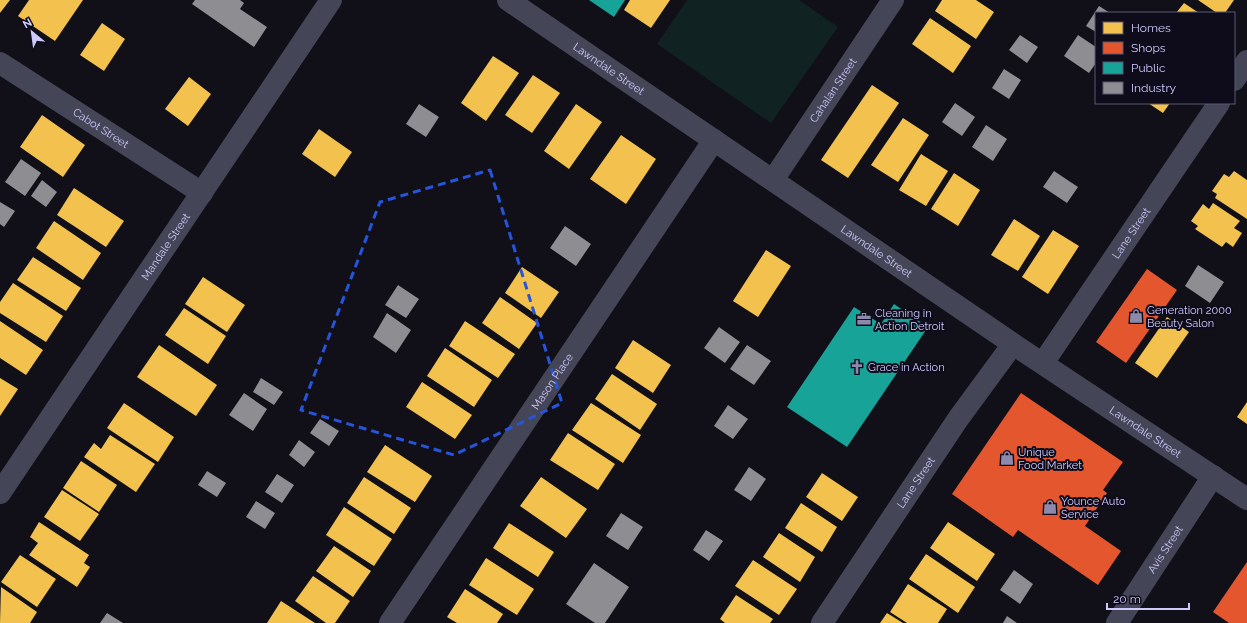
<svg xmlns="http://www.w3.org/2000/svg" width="1247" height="623" viewBox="0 0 1247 623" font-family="Raleway,sans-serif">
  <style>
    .green { fill: #102222 }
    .homes { fill: #f2c14e }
    .shops { fill: #e4572e }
    .public { fill: #17a398 }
    .industry { fill: #8d8d92 }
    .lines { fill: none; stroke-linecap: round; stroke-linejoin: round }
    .minor { stroke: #454558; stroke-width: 22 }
    .marked { fill: none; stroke: #2654da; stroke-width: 3; stroke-dasharray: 8 5; stroke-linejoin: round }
    .labels { text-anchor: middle; stroke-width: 4; stroke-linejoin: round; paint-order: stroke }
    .street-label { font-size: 11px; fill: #cecafc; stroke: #0e0c1b }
    .poi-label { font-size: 11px; fill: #cecafc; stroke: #0e0c1b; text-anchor: start }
  </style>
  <rect width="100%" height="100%" fill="#111018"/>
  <path class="green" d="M687,0H799L838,27L771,123L657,44Z"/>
  <path class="homes" d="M0,0H10L0,13Z
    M29,0H83L55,41L18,16Z
    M630,0H670L651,28L624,10Z
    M942,0H976L994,12L976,39L935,11Z
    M1198,0H1234L1225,13H1217Z
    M1184,3L1199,13H1176Z
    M930,18L971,46L953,73L912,44Z
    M102,23L125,39L104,71L80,55Z
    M493,56L519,73L486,121L461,103Z
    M533,75L560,93L532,133L505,115Z
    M189,77L211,94L188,126L165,109Z
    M872,85L899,103L848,178L821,160Z
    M1148,103H1170L1163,113Z
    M576,104L602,122L569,169L544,151Z
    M42,115L85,145L63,177L20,147Z
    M903,118L929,135L898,182L871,165Z
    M319,129L352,152L335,177L302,154Z
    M621,135L656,159L626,204L590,179Z
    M921,154L948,171L926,206L899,190Z
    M1234,171L1247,180V219L1215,198L1217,194L1212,191L1224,174L1229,177Z
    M954,173L980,190L958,226L931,209Z
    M74,188L124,221L106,247L57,215Z
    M1213,203L1240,221L1234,228L1242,233L1233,247L1226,242L1222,247L1195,229L1198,226L1191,221L1203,204L1209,209Z
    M1014,219L1040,236L1018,271L991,255Z
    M54,221L101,253L83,280L36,248Z
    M1053,230L1079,246L1048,294L1022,277Z
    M766,250L791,266L758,317L733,301Z
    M33,257L81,288L66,311L17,280Z
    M522,267L559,292L541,318L505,293Z
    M203,277L245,305L227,332L185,304Z
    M13,283L63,316L46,342L0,313V302Z
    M500,297L537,323L519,349L482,323Z
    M184,308L226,336L208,364L165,335Z
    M1167,317L1189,332L1157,378L1135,363Z
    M0,321L43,350L26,375L0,358Z
    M465,321L515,354L498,378L449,346Z
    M633,340L671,365L653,393L615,368Z
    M159,345L217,385L196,416L137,377Z
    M445,348L492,380L474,407L427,376Z
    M612,374L657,404L640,430L595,399Z
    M0,378L18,389L0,416Z
    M422,382L472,415L455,439L406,407Z
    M1247,402V424L1237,417Z
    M124,403L174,437L158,462L107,428Z
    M591,403L641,435L623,463L572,430Z
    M568,433L615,464L598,490L550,460Z
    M110,435L155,464L136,492L84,457L94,443L101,449Z
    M385,445L432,476L415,502L367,472Z
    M81,461L117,485L99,512L63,488Z
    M822,473L858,497L842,521L806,497Z
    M364,477L411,508L394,534L347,503Z
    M541,477L587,509L566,538L520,506Z
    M62,490L99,514L80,541L44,517Z
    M801,503L837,527L822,552L785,528Z
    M344,507L392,539L374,566L326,535Z
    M39,522L89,555L84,563L90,567L77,587L29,555L38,543L30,537Z
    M948,522L995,554L977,581L930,548Z
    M509,523L554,552L538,577L493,548Z
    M779,533L815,557L800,582L763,557Z
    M334,546L371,571L353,597L316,571Z
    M926,554L975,587L958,613L909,579Z
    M20,555L56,579L37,607L1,582Z
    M486,558L534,589L517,615L469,585Z
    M753,560L797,589L779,615L735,586Z
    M313,576L350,601L335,623H326L295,601Z
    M908,584L947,609L938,623H907L890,612Z
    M1,587L37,612L30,623H0Z
    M465,589L503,614L497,623H457L447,617Z
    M736,595L773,619L770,623H725L720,619Z
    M281,601L315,623H267Z
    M887,613L903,623H880Z"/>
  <path class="shops" d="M1147,269L1177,290L1126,363L1096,342Z
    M1021,393L1123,462L1103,490L1107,493L1085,526L1121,551L1098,585L1018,530L1013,537L952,494Z
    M1247,562V623H1229L1213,612Z"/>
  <path class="public" d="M589,0H625L614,17Z
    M894,304L928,327L847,447L787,407L854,307L881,324Z"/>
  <path class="industry" d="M195,0H240L244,3L240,9L267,27L254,47L192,4Z
    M1099,6L1110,13H1096V32L1086,26Z
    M1020,35L1038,47L1027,63L1009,50Z
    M1078,35L1096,47V63L1089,73L1064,56Z
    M1004,69L1021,80L1009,99L992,88Z
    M955,103L975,117L962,136L942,122Z
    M419,104L439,117L426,137L406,124Z
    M986,125L1007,139L993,161L972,147Z
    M21,159L41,173L25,196L5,182Z
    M1054,171L1078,187L1067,203L1043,187Z
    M42,180L57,192L46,207L31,196Z
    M0,202L15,211L4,227L0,224Z
    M565,226L591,244L576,266L550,248Z
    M1198,265L1224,282L1210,303L1185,286Z
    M398,285L419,299L406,318L385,305Z
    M387,313L411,330L396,353L373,337Z
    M719,327L740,342L725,363L704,348Z
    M747,345L771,361L754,385L730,369Z
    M261,378L283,392L274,405L253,392Z
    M244,393L267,409L253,431L229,415Z
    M728,405L748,419L733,439L714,426Z
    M320,419L339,431L329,446L310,433Z
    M299,440L315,452L304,467L289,455Z
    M749,467L766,479L751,501L734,490Z
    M207,471L226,483L217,497L198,485Z
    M277,474L294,485L282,503L265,492Z
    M256,501L275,513L265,529L246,517Z
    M621,513L643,527L628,550L606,536Z
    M706,530L723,541L709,561L693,550Z
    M594,563L629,587L605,623H595L566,604Z
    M1014,570L1033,584L1020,604L1000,590Z
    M107,613L123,623H100Z
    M1007,616L1017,623H1003Z"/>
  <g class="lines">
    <g class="minor">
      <path id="s1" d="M508,0L1013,344L1247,499"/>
      <path id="s2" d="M0,63L202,193"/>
      <path d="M1234,80L1247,61"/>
      <path id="s3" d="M773,180L893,0"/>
      <path id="s4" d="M1043,363L1219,103"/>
      <path id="s5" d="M0,493L331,0"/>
      <path id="s6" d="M390,623L714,140"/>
      <path id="s7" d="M822,623L958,419L1013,344"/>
      <path id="s8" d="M1117,623L1213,476"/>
    </g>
  </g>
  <path class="marked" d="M490,170L562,403L454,455L301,410L380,202Z"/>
  <defs>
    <symbol id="shop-bare" viewBox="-9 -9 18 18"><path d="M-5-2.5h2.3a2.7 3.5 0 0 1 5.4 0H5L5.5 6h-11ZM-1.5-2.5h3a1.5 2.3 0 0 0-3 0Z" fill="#8c89ac" stroke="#0e0c1b" stroke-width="2.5" paint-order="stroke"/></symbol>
    <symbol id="office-bare" viewBox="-9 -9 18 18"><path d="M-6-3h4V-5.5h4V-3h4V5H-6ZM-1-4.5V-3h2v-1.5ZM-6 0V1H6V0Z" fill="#8c89ac" stroke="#0e0c1b" stroke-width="2.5" paint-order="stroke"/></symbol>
    <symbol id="church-bare" viewBox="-9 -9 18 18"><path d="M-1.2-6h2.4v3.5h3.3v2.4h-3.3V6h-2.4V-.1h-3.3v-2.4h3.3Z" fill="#8c89ac" stroke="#0e0c1b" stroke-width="2.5" paint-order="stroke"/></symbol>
  </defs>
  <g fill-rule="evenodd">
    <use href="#shop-bare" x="1126" y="306" width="20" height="20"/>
    <use href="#office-bare" x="854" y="309" width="20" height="20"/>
    <use href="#church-bare" x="847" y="357" width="20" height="20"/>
    <use href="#shop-bare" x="997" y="448" width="20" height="20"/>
    <use href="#shop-bare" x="1040" y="497" width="20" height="20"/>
  </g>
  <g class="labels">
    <g class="street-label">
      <text dy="4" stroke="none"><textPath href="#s1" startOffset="122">Lawndale Street</textPath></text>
      <text dy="4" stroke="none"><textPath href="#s3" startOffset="108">Cahalan Street</textPath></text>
      <text dy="4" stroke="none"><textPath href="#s2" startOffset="120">Cabot Street</textPath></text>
      <text dy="4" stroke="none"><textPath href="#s4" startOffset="157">Lane Street</textPath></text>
      <text dy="4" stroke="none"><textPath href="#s5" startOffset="297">Mandale Street</textPath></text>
      <text dy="4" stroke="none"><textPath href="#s1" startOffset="446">Lawndale Street</textPath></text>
      <text dy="4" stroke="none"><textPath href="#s6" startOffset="291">Mason Place</textPath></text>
      <text dy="4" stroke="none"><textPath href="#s1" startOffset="770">Lawndale Street</textPath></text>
      <text dy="4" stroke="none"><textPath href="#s7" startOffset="169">Lane Street</textPath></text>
      <text dy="4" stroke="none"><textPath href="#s8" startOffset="88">Avis Street</textPath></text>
    </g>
    <g class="poi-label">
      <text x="1147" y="314">Generation 2000<tspan x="1147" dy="13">Beauty Salon</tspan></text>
      <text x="875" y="317">Cleaning in<tspan x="875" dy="13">Action Detroit</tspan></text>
      <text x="868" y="371">Grace in Action</text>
      <text x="1018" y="456">Unique<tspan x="1018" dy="13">Food Market</tspan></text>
      <text x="1061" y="505">Younce Auto<tspan x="1061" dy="13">Service</tspan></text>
    </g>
  </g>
  <rect x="1095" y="12" width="140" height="92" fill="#0e0c1b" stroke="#5b5875"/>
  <rect x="1103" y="22" width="20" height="12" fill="#f2c14e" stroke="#5b5875"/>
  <text x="1131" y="32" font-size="12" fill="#cecafc">Homes</text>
  <rect x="1103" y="42" width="20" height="12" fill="#e4572e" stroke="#5b5875"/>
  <text x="1131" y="52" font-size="12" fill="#cecafc">Shops</text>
  <rect x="1103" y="62" width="20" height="12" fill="#17a398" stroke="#5b5875"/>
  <text x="1131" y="72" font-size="12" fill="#cecafc">Public</text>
  <rect x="1103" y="82" width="20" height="12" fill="#8d8d92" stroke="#5b5875"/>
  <text x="1131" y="92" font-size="12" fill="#cecafc">Industry</text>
  <g transform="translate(32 32) rotate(331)" stroke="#0e0c1b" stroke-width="3" paint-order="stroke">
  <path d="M0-3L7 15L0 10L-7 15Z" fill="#cecafc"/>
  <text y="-6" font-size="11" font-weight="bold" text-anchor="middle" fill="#cecafc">N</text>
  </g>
  <path d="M1107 603v6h82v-6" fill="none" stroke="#cecafc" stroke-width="2"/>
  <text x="1113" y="603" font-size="12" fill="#cecafc" stroke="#0e0c1b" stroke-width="3" paint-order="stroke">20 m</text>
</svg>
